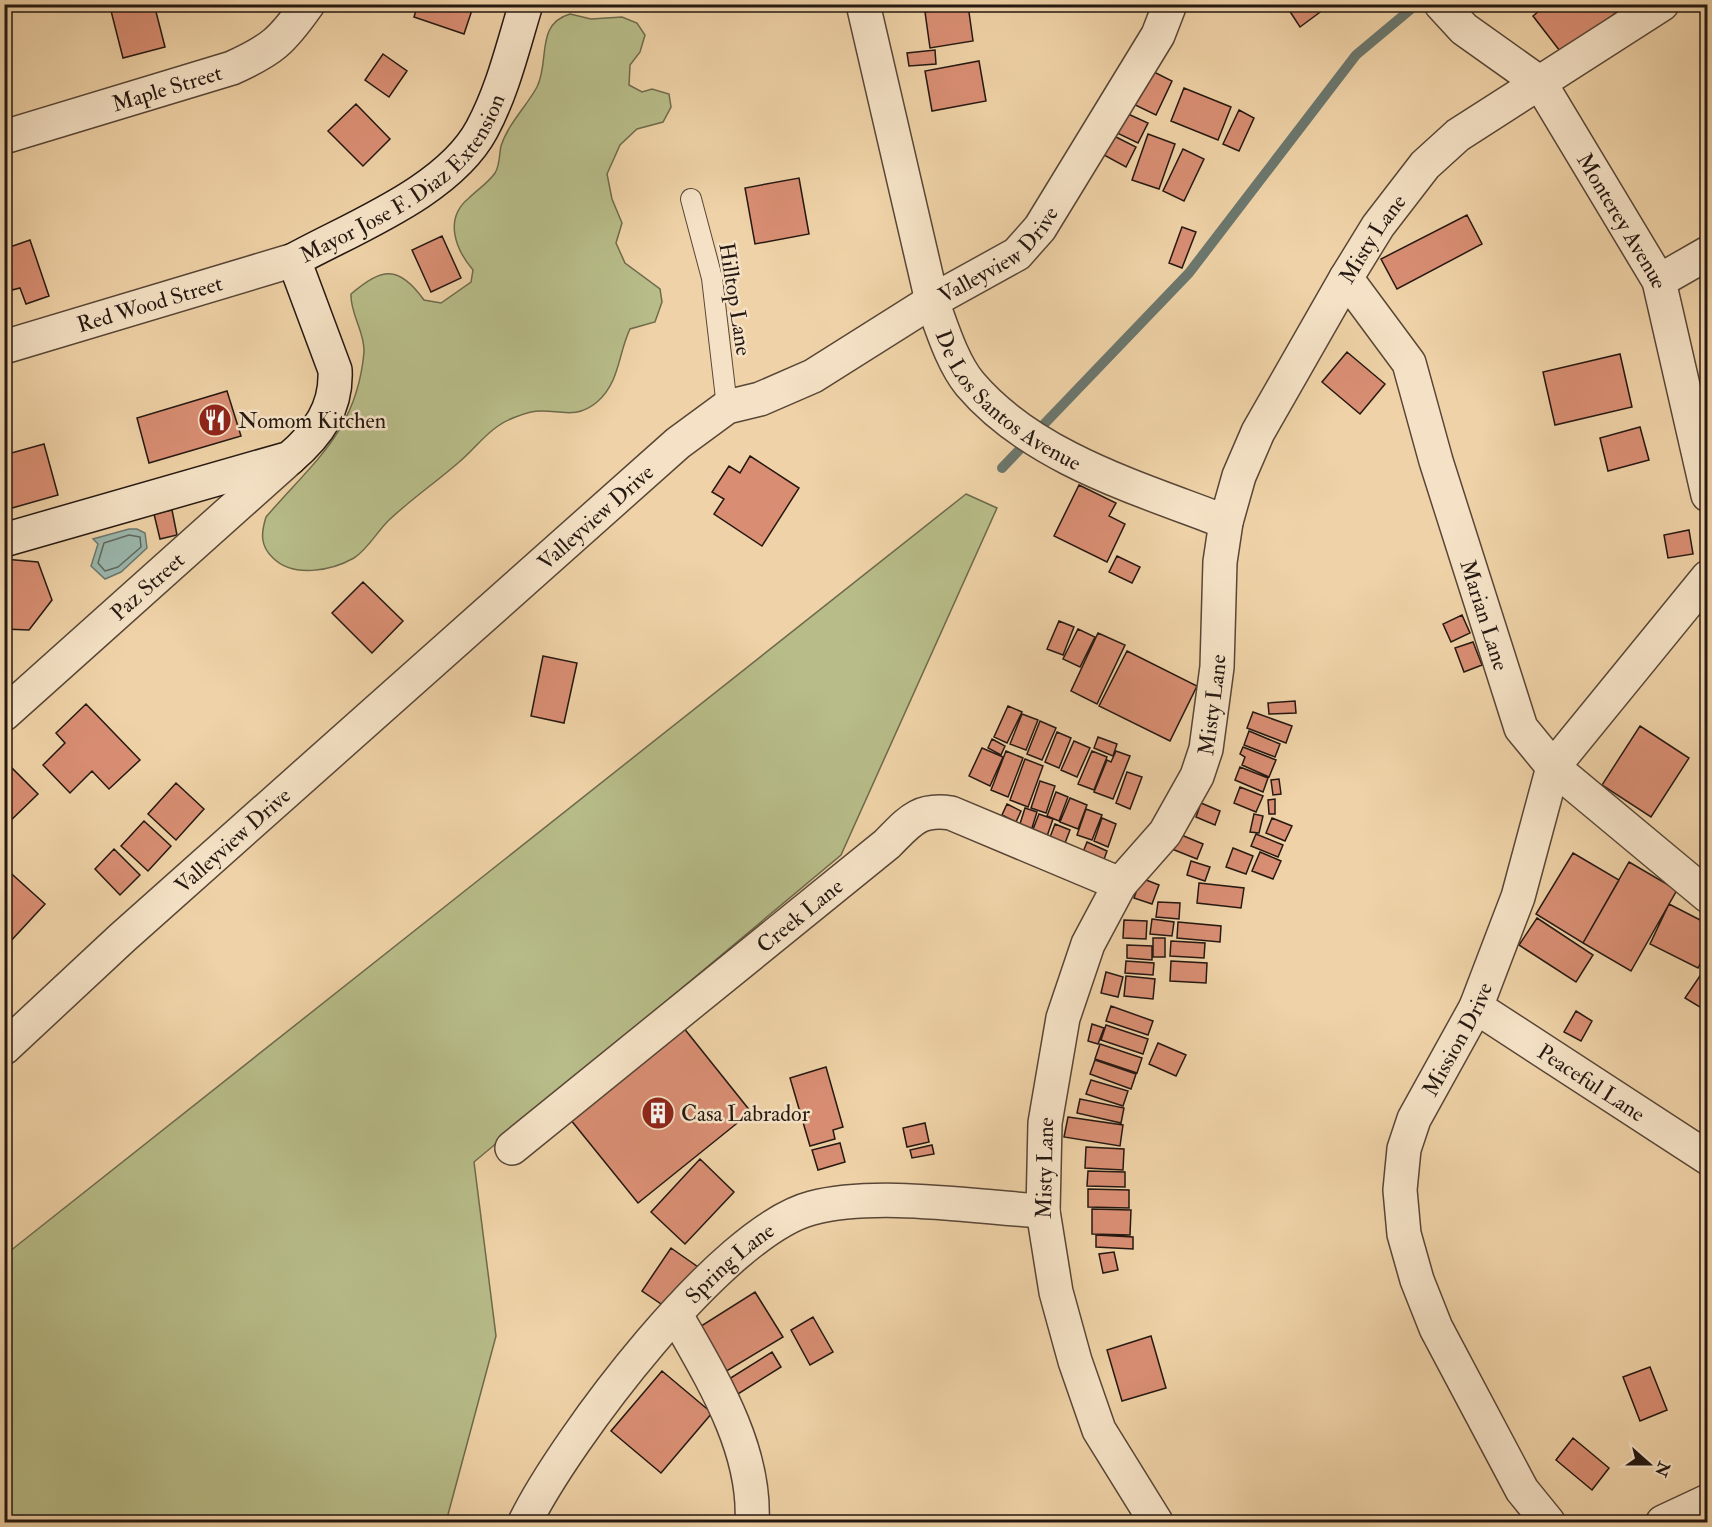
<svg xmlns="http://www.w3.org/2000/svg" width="1712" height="1527" viewBox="0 0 1712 1527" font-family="'IM FELL Double Pica',serif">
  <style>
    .green { fill: #b7bc88; stroke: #6e6a4c; stroke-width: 1.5 }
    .water { fill: #9ab6ac; stroke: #6b776e; stroke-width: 1.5 }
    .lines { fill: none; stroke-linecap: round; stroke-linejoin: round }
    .shore { stroke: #60675e; stroke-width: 1.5 }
    .stream { stroke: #6b776e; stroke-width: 10 }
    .building { fill: #d98e73; stroke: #251811; stroke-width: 1.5 }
    .lane-casing { stroke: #584636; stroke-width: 22 }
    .street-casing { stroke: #584636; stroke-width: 36 }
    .secondary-casing { stroke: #251811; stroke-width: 36 }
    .lane { stroke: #f5e2c6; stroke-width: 20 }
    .street { stroke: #f5e2c6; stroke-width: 33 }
    .secondary { stroke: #f5e2c6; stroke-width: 33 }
    .labels { text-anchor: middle; stroke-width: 5; stroke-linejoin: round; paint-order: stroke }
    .street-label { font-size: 22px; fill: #251811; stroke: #f5e2c6 }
    .poi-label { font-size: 22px; fill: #251811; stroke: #f5e2c6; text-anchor: start }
  </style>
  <rect width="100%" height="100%" fill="#efd2a7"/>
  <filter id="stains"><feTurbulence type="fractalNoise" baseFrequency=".00333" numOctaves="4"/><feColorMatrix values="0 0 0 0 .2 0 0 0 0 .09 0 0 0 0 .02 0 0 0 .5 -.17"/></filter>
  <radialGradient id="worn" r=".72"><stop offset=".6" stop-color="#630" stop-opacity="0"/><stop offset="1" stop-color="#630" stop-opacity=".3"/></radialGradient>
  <path class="green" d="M570,14L591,19L622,17L637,23L645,35L640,52L630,65L629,85L642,92L652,89L669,94L671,107L663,122L637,129L620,145L607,174L612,199L622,223L616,243L625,263L660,289L662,302L655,322L630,329C618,354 620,382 597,402C574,422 554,407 531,412C522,414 506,420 498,426C483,436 472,452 458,463C435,483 410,500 388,521C377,532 367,550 354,558C331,571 293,578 273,558C260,546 261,533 266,517C314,461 357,431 364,352C365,332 350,314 351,294C382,268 398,264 424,300L441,303L471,282L473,270C456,250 443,219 469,198C478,189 488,183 495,173C500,165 499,155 501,146C508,124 526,107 537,87C550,61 535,24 570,14Z
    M966,494L997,508L841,855L474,1162L496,1336L446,1522H5V1255Z"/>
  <path class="water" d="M129,529H137L145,533L147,548L121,572L105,579L91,566L98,544L93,539Z"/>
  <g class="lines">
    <path class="shore" d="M129,535L140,537L141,547L118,567L105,571L98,563L104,543Z"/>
    <path class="stream" d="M1002,468L1189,273L1356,55L1417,4"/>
  </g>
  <path class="building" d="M119,4H154L165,47L123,58L110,7Z
    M418,4H474L464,34L414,17Z
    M1285,4H1331L1300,27Z
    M1547,4H1620L1623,7L1563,55L1533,16Z
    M968,5L973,41L930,48L925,12Z
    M935,50L936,64L909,66L907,53Z
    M383,54L407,71L389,97L365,80Z
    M979,61L986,101L932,111L925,71Z
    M1148,69L1172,81L1156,115L1131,103Z
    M1184,88L1231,107L1218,140L1171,121Z
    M356,104L390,139L363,166L328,131Z
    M1239,110L1254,118L1239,151L1223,144Z
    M1126,113L1148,123L1138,143L1117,133Z
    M1148,134L1175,144L1159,189L1132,180Z
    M1114,136L1136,147L1126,167L1104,155Z
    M1183,149L1204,159L1184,201L1163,191Z
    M799,178L809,234L755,244L745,188Z
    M1467,215L1482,244L1397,289L1381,259Z
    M1182,227L1196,232L1182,268L1169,263Z
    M442,236L461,278L431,292L412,250Z
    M30,240L49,296L26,304L20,288L12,290L4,269V249Z
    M1347,352L1385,384L1360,414L1322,382Z
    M1620,354L1632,407L1555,425L1543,372Z
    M227,391L241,436L149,463L137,418Z
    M1640,427L1649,460L1608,471L1600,438Z
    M44,444L58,495L12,508L4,484V455Z
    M750,456L799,488L762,546L714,514L724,499L712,492L729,466L740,473Z
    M1079,485L1116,503L1109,516L1125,524L1107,562L1054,536Z
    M172,510L177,535L160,539L154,514Z
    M1689,530L1693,554L1668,558L1664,535Z
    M1117,556L1140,567L1132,583L1109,572Z
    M4,559L38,562L52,600L29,630L4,629Z
    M363,582L403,621L372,653L332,613Z
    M1462,615L1470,633L1451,642L1443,624Z
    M1059,621L1074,627L1063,655L1047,649Z
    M1078,629L1095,637L1080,667L1063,659Z
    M1098,633L1125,645L1097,704L1071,691Z
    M1473,642L1482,665L1464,672L1455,648Z
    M1127,651L1197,686L1170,741L1099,706Z
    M543,656L577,663L564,723L531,716Z
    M1295,701L1296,713L1269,714L1268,703Z
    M86,704L140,760L109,789L92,771L70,793L43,765L65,743L56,733Z
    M1008,706L1022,712L1007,743L994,737Z
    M1253,712L1292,726L1286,743L1247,728Z
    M1022,714L1038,720L1026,750L1010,744Z
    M1040,721L1056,728L1042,760L1027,754Z
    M1640,726L1689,758L1651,817L1602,785Z
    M1249,731L1280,744L1275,757L1244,745Z
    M1057,732L1071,738L1059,768L1045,762Z
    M1098,737L1117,744L1113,756L1094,748Z
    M992,739L1005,746L1001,755L988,748Z
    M1074,741L1090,748L1077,777L1061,770Z
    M1243,747L1276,760L1269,777L1242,765L1245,757L1240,754Z
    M982,748L1003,757L990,786L969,776Z
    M1006,751L1023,758L1008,797L991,790Z
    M1092,751L1107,757L1094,790L1078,784Z
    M1116,751L1130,756L1113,799L1094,792L1107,760L1111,762Z
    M1025,759L1043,766L1028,807L1010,800Z
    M4,760L38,794L6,825L4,823Z
    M1240,767L1268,778L1263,792L1235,780Z
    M1127,772L1142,777L1130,809L1116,803Z
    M1279,779L1281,794L1273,795L1271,780Z
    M1040,781L1055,786L1046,813L1031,808Z
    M176,783L204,809L176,840L148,814Z
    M1240,787L1263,796L1256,812L1234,803Z
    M1056,792L1068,797L1059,821L1047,816Z
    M1070,798L1087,805L1078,829L1060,822Z
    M1275,799V814H1269L1268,800Z
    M1201,803L1220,811L1215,825L1196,817Z
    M1007,804L1021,811L1016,822L1002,815Z
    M1025,808L1037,812L1030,834L1018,830Z
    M1086,809L1102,815L1092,840L1077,835Z
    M1039,814L1053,819L1045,842L1030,837Z
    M1254,814L1263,816L1259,833L1250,832Z
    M1102,818L1116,824L1108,847L1094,841Z
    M1272,818L1292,826L1285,841L1266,833Z
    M144,821L171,846L148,871L121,846Z
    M1055,824L1070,830L1062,851L1047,845Z
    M1179,834L1203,844L1197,859L1172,849Z
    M1256,834L1283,845L1278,857L1251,846Z
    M1087,842L1107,851L1102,865L1081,857Z
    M1233,848L1253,856L1246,874L1226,867Z
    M114,849L140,875L120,895L95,869Z
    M1260,852L1281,861L1273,879L1252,871Z
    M1573,853L1619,880L1583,943L1536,914Z
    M1191,861L1210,867L1205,881L1187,875Z
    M1629,862L1677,890L1631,971L1583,943Z
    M4,867L45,904L8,944L4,941Z
    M1141,878L1159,885L1152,904L1134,898Z
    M1199,883L1244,888L1241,908L1197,903Z
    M1158,902L1180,903L1179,919L1156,917Z
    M1669,904L1708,924V949L1698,968L1650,944Z
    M1537,918L1593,955L1576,982L1519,945Z
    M1152,919L1174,922L1172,936L1150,934Z
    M1124,920L1147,921L1146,939L1123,938Z
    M1178,922L1221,926L1220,942L1177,938Z
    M1153,938H1165V957H1153Z
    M1171,941L1205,943L1204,958L1170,956Z
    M1127,945L1152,946V960L1127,958Z
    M1126,961L1154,963L1153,975L1125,973Z
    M1171,961L1207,963L1206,983L1170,981Z
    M1708,964V1012L1685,998Z
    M1106,972L1123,977L1118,997L1101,993Z
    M1126,976L1155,979L1153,999L1124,996Z
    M1111,1006L1153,1021L1148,1035L1106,1021Z
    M1576,1011L1592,1021L1581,1041L1564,1032Z
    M679,1022L751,1112L638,1203L566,1114Z
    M1092,1024L1104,1028L1098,1044L1088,1041Z
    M1106,1025L1148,1039L1143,1054L1101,1040Z
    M1158,1043L1186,1055L1176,1076L1149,1064Z
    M1100,1044L1142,1058L1137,1073L1095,1059Z
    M1095,1060L1136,1074L1131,1089L1090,1074Z
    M826,1067L843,1127L833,1130L835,1139L810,1146L790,1078Z
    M1091,1080L1128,1091L1123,1106L1086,1094Z
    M1080,1099L1124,1108L1121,1123L1077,1113Z
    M1068,1117L1123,1125L1120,1146L1064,1137Z
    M925,1123L929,1142L907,1147L903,1128Z
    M840,1143L845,1162L818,1170L812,1150Z
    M932,1145L934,1154L912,1158L910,1150Z
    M1086,1147L1124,1149L1123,1170L1085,1168Z
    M700,1159L734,1192L685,1244L651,1212Z
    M1088,1171L1125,1172V1187L1087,1186Z
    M1088,1189L1129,1190V1208L1088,1207Z
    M1092,1209L1131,1210L1130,1235L1092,1234Z
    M1096,1235L1133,1237V1249L1096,1247Z
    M671,1248L698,1267L670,1310L642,1291Z
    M1114,1252L1118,1270L1103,1273L1099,1254Z
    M755,1292L783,1337L725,1372L698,1328Z
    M813,1317L833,1352L810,1365L791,1330Z
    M1151,1336L1166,1388L1122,1401L1107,1350Z
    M772,1352L781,1367L738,1394L729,1379Z
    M1650,1367L1667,1410L1640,1421L1623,1377Z
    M662,1371L712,1413L661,1473L611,1431Z
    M1573,1438L1609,1468L1592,1490L1556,1460Z"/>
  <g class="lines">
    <defs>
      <path id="lane" d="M691,199L712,278L727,407"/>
      <g id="street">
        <path id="s1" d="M863,4L932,301C942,328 952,362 970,384C1033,458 1138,488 1226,522"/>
        <path id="s2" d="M1441,4L1464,29L1540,83L1659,281L1708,495"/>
        <path id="s3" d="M4,137L232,68C272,50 282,41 308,4"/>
        <path id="s4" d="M1346,278L1409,363L1436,461L1521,728L1553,767L1708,896"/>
        <path d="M1659,281L1708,253"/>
        <path id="s5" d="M4,347L294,260"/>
        <path id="s6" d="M4,714L290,458"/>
        <path id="s7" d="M1476,1007L1708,1158"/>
        <path id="s8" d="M4,1048L122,938L678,443L727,407L760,399L813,376L932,301L1017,254L1040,228L1158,35L1170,4"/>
        <path id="s9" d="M512,1148L887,844C909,822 918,808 951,813L1120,884"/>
        <path d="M676,1315C711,1377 756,1448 752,1522"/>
        <path id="s10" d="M525,1522C566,1439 722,1231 812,1208C877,1191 975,1207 1043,1211"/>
        <path id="s11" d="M1156,1522L1099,1430L1075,1361L1056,1292L1043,1211L1045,1123L1063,1018L1088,944L1120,884L1165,833L1197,776L1206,749L1217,667L1220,562L1226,522L1239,476L1258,432L1346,278L1378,226L1425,165L1458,135L1662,4"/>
        <path id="s12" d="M1548,1522L1522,1490L1436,1328L1417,1280L1404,1234L1400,1190L1404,1149L1414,1119L1476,1007L1518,897L1553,767L1708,577"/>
        <path d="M1663,1522L1708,1501"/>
      </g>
      <g id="secondary">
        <path id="s13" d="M4,540L290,458C318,434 337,408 335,370L294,260C354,227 449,191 482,129C503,90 513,46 526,4"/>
      </g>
    </defs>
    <use href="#lane" class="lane-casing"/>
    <use href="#street" class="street-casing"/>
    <use href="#secondary" class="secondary-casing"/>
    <use href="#lane" class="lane"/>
    <use href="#street" class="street"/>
    <use href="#secondary" class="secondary"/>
  </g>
  <defs>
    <symbol id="restaurant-disc" viewBox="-11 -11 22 22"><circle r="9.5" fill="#8f2418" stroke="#f5e2c6"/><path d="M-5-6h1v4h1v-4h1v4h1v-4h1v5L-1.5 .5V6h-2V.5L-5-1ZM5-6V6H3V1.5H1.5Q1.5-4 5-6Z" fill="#fff"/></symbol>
    <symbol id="building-disc" viewBox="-11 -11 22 22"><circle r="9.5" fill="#8f2418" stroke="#f5e2c6"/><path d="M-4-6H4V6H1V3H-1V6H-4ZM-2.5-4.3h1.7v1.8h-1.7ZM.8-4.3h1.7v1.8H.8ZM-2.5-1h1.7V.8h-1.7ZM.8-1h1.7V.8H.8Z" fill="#fff"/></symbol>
  </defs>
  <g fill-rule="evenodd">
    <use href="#restaurant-disc" x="196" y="401" width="38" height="38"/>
    <use href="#building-disc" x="639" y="1094" width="38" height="38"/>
  </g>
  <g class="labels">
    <g class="street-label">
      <text dy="8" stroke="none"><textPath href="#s3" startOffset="170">Maple Street</textPath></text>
      <text dy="8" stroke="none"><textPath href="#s13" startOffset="657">Mayor Jose F. Diaz Extension</textPath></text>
      <text dy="8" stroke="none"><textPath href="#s2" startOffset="288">Monterey Avenue</textPath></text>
      <text dy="8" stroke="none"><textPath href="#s11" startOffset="1386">Misty Lane</textPath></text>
      <text dy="8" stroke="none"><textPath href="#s8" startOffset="1281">Valleyview Drive</textPath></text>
      <text transform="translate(736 299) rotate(81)" y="8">Hilltop Lane</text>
      <text dy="8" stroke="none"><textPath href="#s5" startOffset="152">Red Wood Street</textPath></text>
      <text dy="8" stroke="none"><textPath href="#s1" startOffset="435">De Los Santos Avenue</textPath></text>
      <text dy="8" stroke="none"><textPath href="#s8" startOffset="795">Valleyview Drive</textPath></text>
      <text dy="8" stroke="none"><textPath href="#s6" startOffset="192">Paz Street</textPath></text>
      <text dy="8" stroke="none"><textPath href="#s4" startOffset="369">Marian Lane</textPath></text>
      <text dy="8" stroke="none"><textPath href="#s11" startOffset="882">Misty Lane</textPath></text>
      <text dy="8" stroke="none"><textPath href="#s8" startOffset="309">Valleyview Drive</textPath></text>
      <text dy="8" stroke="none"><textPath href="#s9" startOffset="370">Creek Lane</textPath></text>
      <text dy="8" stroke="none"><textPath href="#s12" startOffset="532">Mission Drive</textPath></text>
      <text dy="8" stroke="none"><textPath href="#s7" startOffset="138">Peaceful Lane</textPath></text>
      <text dy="8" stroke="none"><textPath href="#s11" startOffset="378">Misty Lane</textPath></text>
      <text dy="8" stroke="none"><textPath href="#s10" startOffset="332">Spring Lane</textPath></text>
    </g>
    <g class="poi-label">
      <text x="238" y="428">Nomom Kitchen</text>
      <text x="681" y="1121">Casa Labrador</text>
    </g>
  </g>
  <rect width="1712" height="1527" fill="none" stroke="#efd2a7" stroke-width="24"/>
  <rect x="6" y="6" width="1700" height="1515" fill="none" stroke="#251811" stroke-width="3"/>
  <rect x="12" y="12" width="1688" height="1503" fill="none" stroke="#251811" stroke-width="1.5"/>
  <g transform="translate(1649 1464) rotate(111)" stroke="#f5e2c6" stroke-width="4.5" paint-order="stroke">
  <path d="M0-4.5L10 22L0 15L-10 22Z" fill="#251811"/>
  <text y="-9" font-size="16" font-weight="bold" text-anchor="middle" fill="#251811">N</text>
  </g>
  <rect width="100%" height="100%" filter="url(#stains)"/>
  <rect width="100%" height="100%" fill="url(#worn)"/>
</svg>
